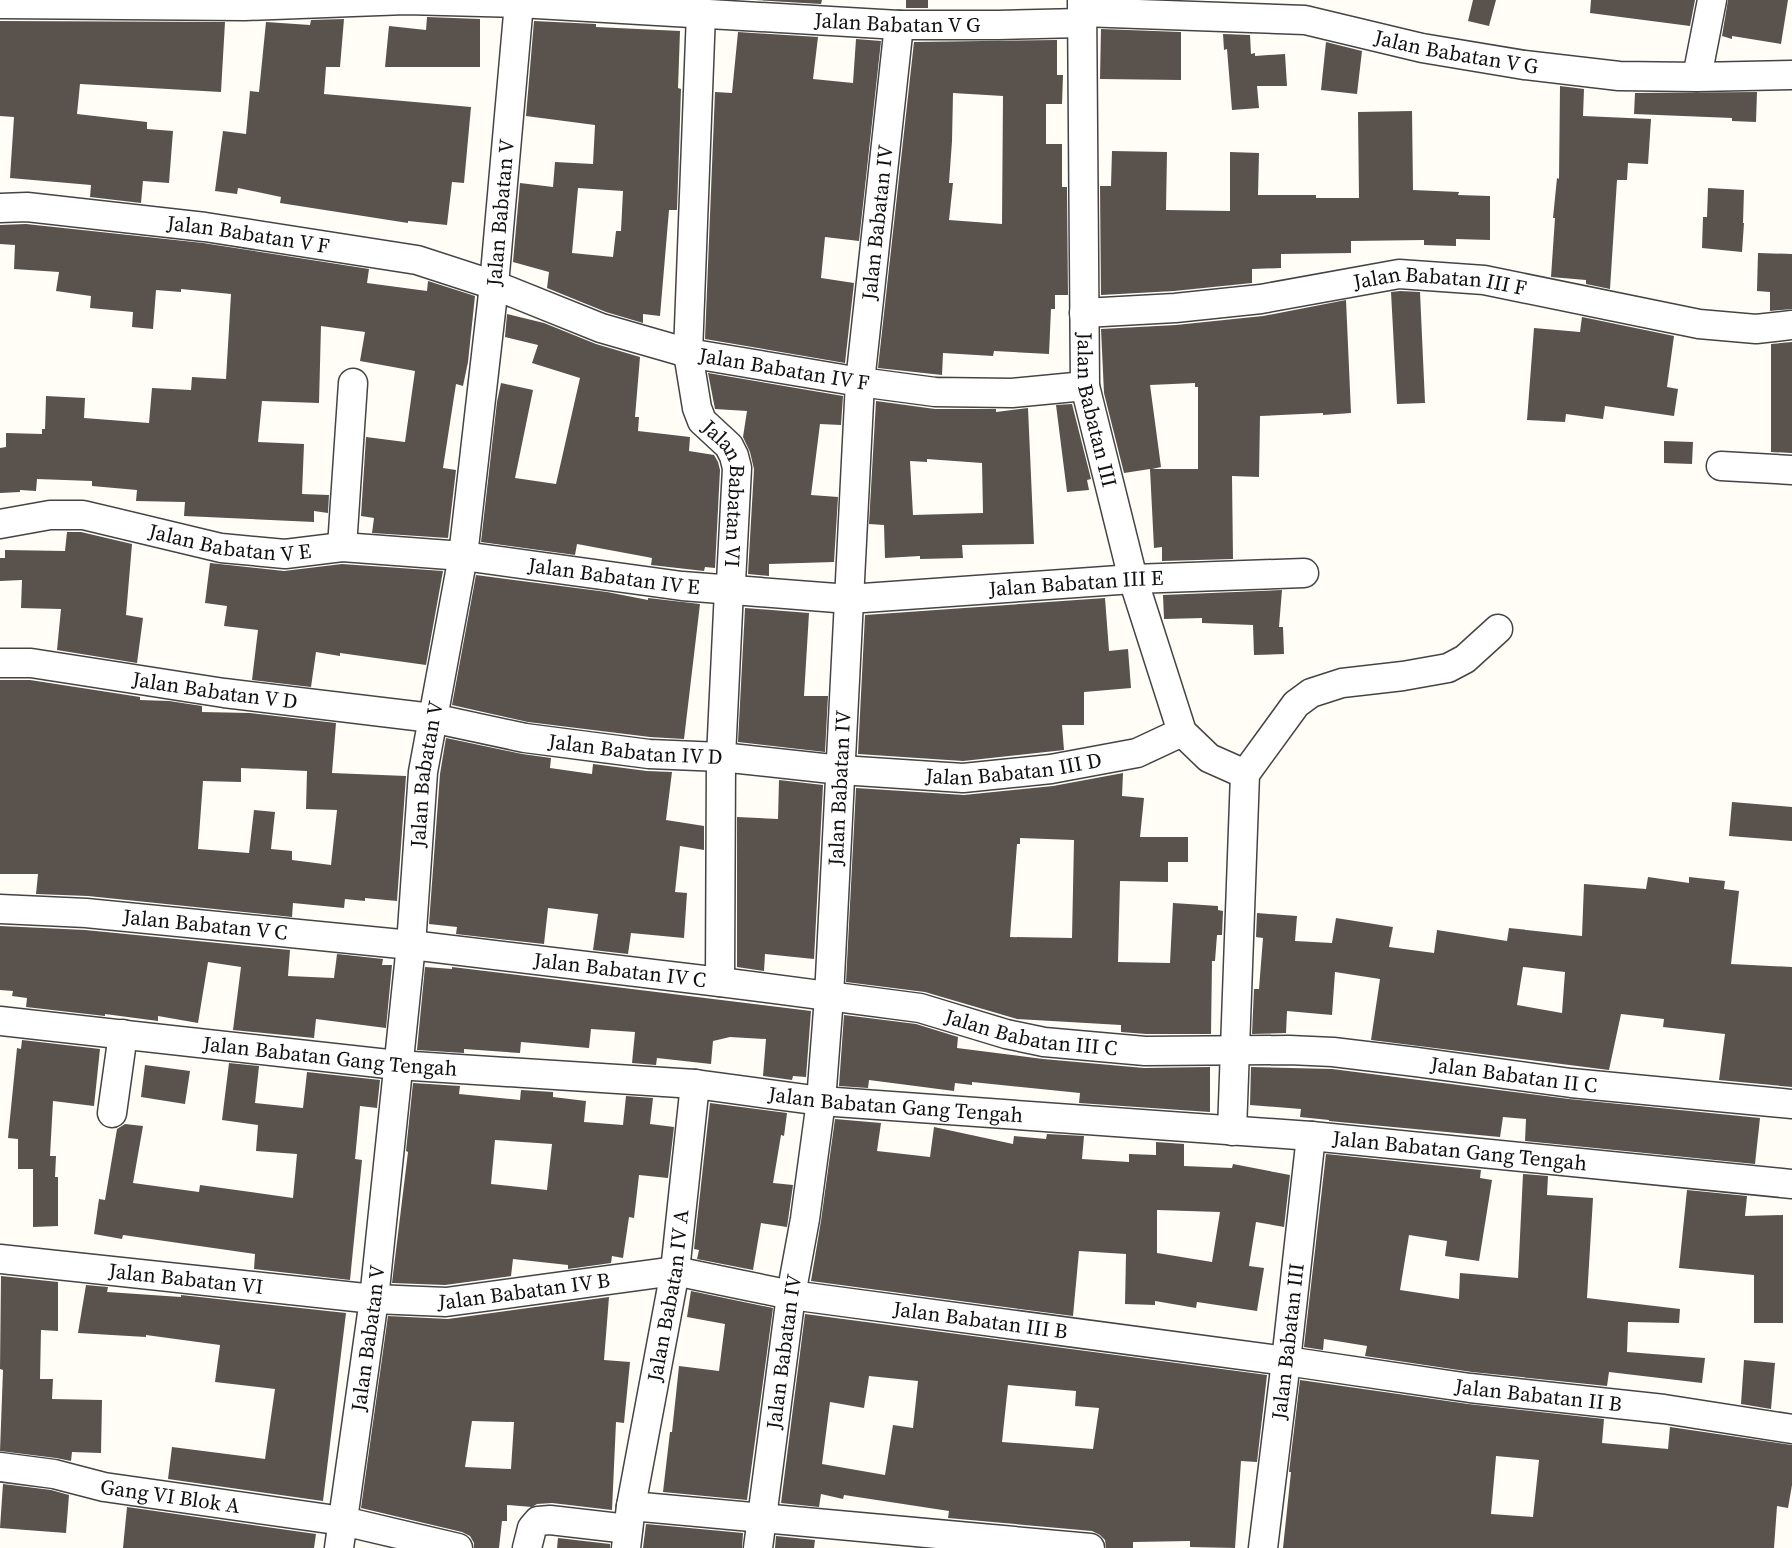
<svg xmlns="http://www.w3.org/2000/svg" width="1792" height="1548" viewBox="0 0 1792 1548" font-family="'Source Serif 4',serif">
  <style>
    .building { fill: #5a524d; fill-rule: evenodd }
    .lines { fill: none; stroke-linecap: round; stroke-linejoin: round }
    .minor-casing { stroke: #444; stroke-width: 31 }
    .minor { stroke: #fff; stroke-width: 28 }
    .labels { text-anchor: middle; stroke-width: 7; stroke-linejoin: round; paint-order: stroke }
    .street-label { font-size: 21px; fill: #111; stroke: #fff }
  </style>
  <rect width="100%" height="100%" fill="#fffdf5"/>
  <path class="building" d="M755,0H822L821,4Z
    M906,0H928V8H906Z
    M1473,0H1496L1489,26L1468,21Z
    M1591,0H1695L1690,26L1590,13Z
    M1728,0H1788L1781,44L1732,36V39L1722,36Z
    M427,17L480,19V67H385L389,26L426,30Z
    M344,19L340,67H326L324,94L471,107L464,183L452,182L447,225L408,221V223L280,203L281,197L238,188L237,194L215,191L223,131L246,134L250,91L259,92L266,22L310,25L311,20Z
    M0,21L225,22L221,92L80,84L77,114L147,122V129L173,131L169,183L143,181L141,203L90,197L91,185L10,178L14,117L0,116Z
    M534,21L596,24V27L680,31L678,88L681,89L677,210H669L660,316L643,314V323L606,312L547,288L549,272L513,262L520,183L553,187L555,162L593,164L595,125L526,116ZM578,188L623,191L621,231H616L613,257L572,253Z
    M1101,29L1181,32V80L1100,79Z
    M738,32L818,37L813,79L853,83L856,39L881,41L859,241L825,237L821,278L854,283L845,363L705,339L715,92L732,93Z
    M1223,34L1250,35L1251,54L1255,53V56L1285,54L1287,86H1257L1259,108L1232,110L1227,49L1224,50Z
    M1057,40V75H1063L1062,104H1046V144H1062V187H1067L1068,295H1055V309H1051L1049,354L994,351L993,356L943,353L942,375L878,368L914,42ZM953,93L1003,96L1002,224L949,220L953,183H949L952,141Z
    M1326,42L1362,51L1357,94L1321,90Z
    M1560,86L1584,89L1583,116L1651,119L1648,164L1628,163L1627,180H1617L1610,289L1586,284V280L1551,277L1555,218H1553L1557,178L1559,179Z
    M1757,92L1756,122L1732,121V118L1634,114L1635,93Z
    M1412,111L1413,190L1459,192L1458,195L1490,196V240L1456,239V246L1424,245V240L1351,241V253L1281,254V268L1252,269V283L1174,291L1101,295L1100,186H1111L1112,151L1167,152L1166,210L1230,211V152L1259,153L1258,195H1316V198H1359L1358,112Z
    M1708,188L1744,190L1743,223H1744L1742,252L1702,248L1703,217H1707Z
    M26,224L203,243L369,269L367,283L427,291L428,281L475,296L468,362L463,386L456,384L443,468L456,470L448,538L372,533L374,518L361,516L366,437L405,442L415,371L360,361L365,332L321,326L319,403L262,401L258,442L304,444L302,494L329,495L328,513L314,511V522L184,516L185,502L136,501L137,490L92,486V481L37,479L36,491L20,490V492L0,493V448L6,447V433L42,434V429H45L46,396L85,398L84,418L149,423L152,388L191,390L192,377L226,379L231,294L181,289V292L156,290L153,329L132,327L133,312L90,308L91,296L56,291L59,272L14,269L15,245L0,244V225Z
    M1758,253L1792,254V309L1770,311V292L1757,291Z
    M1400,291L1420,292L1425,403L1397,404L1391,292Z
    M1346,300L1351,413L1323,415V413L1260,416L1259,477L1232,476L1233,559L1162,561V547L1154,548L1150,469L1124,473L1104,393L1101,329L1176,325L1263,316ZM1195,383V387H1198V469H1152L1161,467L1150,385Z
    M507,314L544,323L596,344L640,357L635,417H639L638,431L690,437L689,451L714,455L718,462L720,470L715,568L705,567L704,571L651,565L652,558L647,557L577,544L575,555L481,542L497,402L501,383L533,390L515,478L556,484L580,378L532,363L538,345L505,337Z
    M1582,317L1674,336L1667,387L1678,389L1674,416L1605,406L1603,419L1566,414L1565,422L1527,420L1534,328L1580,332Z
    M1792,342V453L1771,452V344Z
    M708,373L843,396L841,425L820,424L811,495L838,497L834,562L769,564V576L748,574L754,469L750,452L743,437L747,411L715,409Z
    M876,401L935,409H996V412L1028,408L1034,544L962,545L963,558L920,559V556L885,558L884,525L869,524ZM927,459L982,463L983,513L913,515L910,461L927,462Z
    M1072,404L1091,479L1087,480L1089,490L1067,492L1056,405Z
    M1664,441L1693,442L1692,464L1664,463Z
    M67,532H81L132,544L126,615L143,618L137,663L57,650L61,609L21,608L22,580L0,581V558H5V550L65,551Z
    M210,563L284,571L342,564L443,571L426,665L340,653V656L316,652L311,687L252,680L258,630L224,626L227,606L205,603Z
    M476,575L607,592L648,600V598L700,604L684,739L650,737L528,722L452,705Z
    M1282,590L1279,627H1283L1284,654L1254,655L1253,625L1202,623V618L1164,619L1163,595Z
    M1105,598L1109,651L1128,649L1131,688L1084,692V725H1062L1064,750L963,761L858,754L865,615Z
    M745,608L809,613L804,696H828L825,752L738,742Z
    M0,680H30L140,697V700L169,701L202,706V712L250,713L336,723L332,773L406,776L397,901L365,898V901L345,899L344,908L293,903L292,917L88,896L36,894L38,874H0ZM241,768L307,771L306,809L337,810L331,865L292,860V851L271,849L275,812L254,810L249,853L198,849L203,781L241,782Z
    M446,738L522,754L551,758L550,768L592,774L593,764L647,771L672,772L666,820L704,826V850L680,846L675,892L687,893L684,938L631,933L628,954L593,950L598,914L548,908L544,944L456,934L457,927L429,924L440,774Z
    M1123,773L1122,796L1144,798L1140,837H1188V862H1168V882L1120,881L1118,962L1170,963L1173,903L1218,906V910L1223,911L1222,935H1217L1215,961H1212L1211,1034H1146L1121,1032V1025L1017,1019L925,992L846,982L856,788L964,795L1053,786ZM1020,838L1074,840L1072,938L1010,937L1017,844H1020Z
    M779,780L823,785L814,959L765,954L764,971L737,967V817L778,819Z
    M1732,802L1792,807V841L1729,836Z
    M1648,877L1689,883V877L1725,881L1724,889L1739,891L1731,964L1792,967V1087L1719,1080L1725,1034L1663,1027L1664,1019L1621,1014L1609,1070L1371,1040L1380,979L1335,972L1332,1015L1287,1011L1286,1033L1252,1034L1254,989H1259L1263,938L1256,937L1257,913L1297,916L1295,941L1332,943L1336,918L1393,927L1389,947L1434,953L1437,930L1507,941L1509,928L1582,936L1584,884L1646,889ZM1523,967L1565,972L1562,1013L1517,1005Z
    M0,926L85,930L290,950L288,976L334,978L337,954L383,959L382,965H392L386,1028L316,1019L314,1038L233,1030L241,967L208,962L198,1023L158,1016V1021L105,1014V1016L26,1007L27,998L12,996L13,991L0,990Z
    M425,967L452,969V967L811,1011L806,1077L793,1076L792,1080L763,1076L766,1039L730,1037L713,1041L711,1064L657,1058L656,1065L632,1063L635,1032L591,1029L589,1048L521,1042L520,1053L464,1049V1053L417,1050Z
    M844,1015L916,1024L958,1037L957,1048L1043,1059L1144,1068L1210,1067V1112L1079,1103L1080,1093L972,1082V1085L955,1083L954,1091L869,1080L868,1088L839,1086Z
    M22,1040L100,1049L94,1106L53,1101L50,1156H56L55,1177H58V1226L33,1227V1169H18V1139L8,1138L17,1048L21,1049Z
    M229,1063L259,1066L255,1103L303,1108L307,1072L380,1080L377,1108L360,1106L355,1159L362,1160L350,1280L254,1269L255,1254L123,1235L122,1239L94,1234L99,1199L105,1200L117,1129L125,1124L143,1126L133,1183L199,1192L200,1185L293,1198L297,1154L256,1151L258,1125L222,1120Z
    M145,1065L190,1071L185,1104L141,1097Z
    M1251,1067L1332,1069L1569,1099L1760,1118L1755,1164L1525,1141L1526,1119L1503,1117L1500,1137L1329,1121V1120L1300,1117L1301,1109L1250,1105Z
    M413,1083L460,1086L459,1094L520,1100L521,1090L553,1092V1097L586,1101L584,1122L623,1125L626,1096L653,1098L650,1124L674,1127L668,1178L639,1175L634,1218L629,1217L623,1258L612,1256L611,1263L568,1269V1265L513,1259L511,1276L445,1285L392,1283L408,1152L406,1151ZM495,1140L552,1144L547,1190L491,1184Z
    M710,1103L787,1113L784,1136L781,1135L773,1183L793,1185L787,1227L761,1223L753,1270L697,1259L699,1250L694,1249Z
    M835,1119L881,1123L877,1151L930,1157L934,1127L1013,1144L1014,1136L1046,1139L1047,1134L1084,1136L1082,1159L1129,1162V1154L1156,1155V1142L1184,1144V1166L1232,1168L1233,1164L1290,1175L1284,1227L1256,1222L1249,1266L1264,1268L1257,1311L1197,1302L1196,1308L1155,1301V1305L1125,1304L1126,1254L1079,1251L1073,1316L811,1281L821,1221ZM1157,1210L1220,1212L1212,1262L1157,1253Z
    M1326,1154L1481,1170L1480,1178L1492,1180L1479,1261L1445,1256L1447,1241L1409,1235L1400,1290L1459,1299L1460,1273L1518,1278L1523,1174L1548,1176L1547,1195L1593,1198L1587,1298L1680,1309L1679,1323L1628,1322L1627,1352L1705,1358L1702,1383L1609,1372L1607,1386L1472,1372L1365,1356L1367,1346L1324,1339L1323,1350L1304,1347Z
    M1687,1190L1747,1196L1745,1216L1783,1215V1323H1754V1275L1679,1268Z
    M1,1276L58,1282V1331L41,1330L40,1379H53L52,1399L102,1400L101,1453L72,1452L71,1461L56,1458L0,1451L3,1370L0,1369Z
    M86,1285L108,1287L107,1292L181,1297V1295L346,1313L323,1501L168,1479L172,1447L265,1459L275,1389L215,1382L220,1345L146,1335V1337L78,1333Z
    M691,1291L773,1308L747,1500L663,1492L670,1432H672L679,1366L719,1371L725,1324L687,1317Z
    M609,1297L604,1360L630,1362L624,1423L616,1422L612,1510L552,1503L537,1504L532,1507L507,1505V1521H502L499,1548H474V1543L470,1536L462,1532L361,1508L388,1316L448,1319ZM472,1421L514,1422L511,1469L465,1467Z
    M805,1314L1267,1375L1257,1462L1241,1461L1235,1548L1190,1547V1541L1133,1542V1548H1106L1105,1540L1100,1535L1092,1531L948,1518L949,1511L844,1495L843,1499L821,1494L819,1507L781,1503ZM869,1376L918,1381L913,1428L893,1425L885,1475L822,1464L830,1402L864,1408ZM1008,1385L1076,1391L1075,1406L1099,1408L1093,1449L1002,1442Z
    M1744,1360L1775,1363L1771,1409L1741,1404Z
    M1300,1380L1468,1404L1604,1419L1602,1443L1668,1449L1670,1427L1792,1445V1485L1788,1508L1777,1506L1774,1548H1283L1291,1472H1289ZM1496,1456L1539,1460L1533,1517L1491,1514Z
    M3,1484L51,1490L69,1495L66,1533L0,1528Z
    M127,1507L316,1534L314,1548H123Z
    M646,1524L743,1533L742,1548H643Z
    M776,1536L815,1540L814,1548H775Z
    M558,1538L610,1544V1548H557Z"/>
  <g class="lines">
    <defs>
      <g id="minor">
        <path id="s1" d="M1082,0L1085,386L1133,579L1182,732L1209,758L1245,774"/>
        <path id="s2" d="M0,4L245,6L406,0L519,3L899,25H998L1082,23"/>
        <path id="s3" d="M1082,12L1305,20L1422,48L1524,65L1619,76L1697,77L1792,75"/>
        <path id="s4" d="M701,13L688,353L697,408L702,421L729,446L734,456L737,468L731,582L729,590L721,757L720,982"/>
        <path d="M1697,77L1712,0"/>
        <path id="s5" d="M0,208L27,207L205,227L417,260L494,285L601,328L688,353L860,382L935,392L1012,393L1085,386"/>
        <path id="s6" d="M1084,313L1175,308L1261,299L1399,274L1484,280L1699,324L1756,329L1792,325"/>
        <path d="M1721,466L1792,470"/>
        <path id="s7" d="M0,524L50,515H83L221,548L285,554L342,547L463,556L682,586L849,599L1133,579L1304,573"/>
        <path d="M342,547L353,383"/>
        <path id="s8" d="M0,663H31L224,693L432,718L525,738L649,754L721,757L841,770L963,778L1051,769L1137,753L1182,732"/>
        <path id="s9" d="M0,909L86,913L411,945L720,982L920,1008L1006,1034L1044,1042L1145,1051L1289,1050L1333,1052L1416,1062L1571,1083L1792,1104"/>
        <path id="s10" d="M0,1021L397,1065L695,1084L821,1101L1311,1136L1792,1184"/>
        <path d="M112,1113L123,1034"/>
        <path d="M1232,1131L1245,774L1296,704L1311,693L1342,683L1403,676L1448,668L1465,659L1498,629"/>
        <path id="s11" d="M0,1259L374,1299L446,1302L675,1271L791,1295L1286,1361L1470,1388L1664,1409L1792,1429"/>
        <path id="s12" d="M0,1467L54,1474L104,1487L343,1521L458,1548"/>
        <path d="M631,1506L1090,1548"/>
        <path id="s13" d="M339,1548L374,1299L411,945L423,772L463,556L494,285L519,3"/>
        <path d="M527,1548L532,1528L538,1521L550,1520L628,1529"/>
        <path id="s14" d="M626,1548L631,1506L675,1271L695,1084"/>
        <path id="s15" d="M758,1548L791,1295L805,1219L821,1101L829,997L860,382L899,25"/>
        <path id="s16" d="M1263,1548L1286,1361L1311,1136"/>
      </g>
    </defs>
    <use href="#minor" class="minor-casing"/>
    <use href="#minor" class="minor"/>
  </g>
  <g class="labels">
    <g class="street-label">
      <text dy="7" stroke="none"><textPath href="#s2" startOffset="898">Jalan Babatan V G</textPath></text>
      <text dy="7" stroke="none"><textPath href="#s3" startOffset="378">Jalan Babatan V G</textPath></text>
      <text dy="7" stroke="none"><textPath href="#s13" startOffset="1346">Jalan Babatan V</textPath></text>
      <text dy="7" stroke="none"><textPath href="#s15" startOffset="1332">Jalan Babatan IV</textPath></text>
      <text dy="7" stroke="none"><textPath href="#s5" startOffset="250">Jalan Babatan V F</textPath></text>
      <text dy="7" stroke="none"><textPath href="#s6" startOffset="359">Jalan Babatan III F</textPath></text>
      <text dy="7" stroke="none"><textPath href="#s5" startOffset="805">Jalan Babatan IV F</textPath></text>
      <text dy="7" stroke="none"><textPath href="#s1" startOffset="411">Jalan Babatan III</textPath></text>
      <text dy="7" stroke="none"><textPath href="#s4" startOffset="492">Jalan Babatan VI</textPath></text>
      <text dy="7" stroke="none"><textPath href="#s7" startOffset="234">Jalan Babatan V E</textPath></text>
      <text dy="7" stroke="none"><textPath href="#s7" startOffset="621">Jalan Babatan IV E</textPath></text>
      <text dy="7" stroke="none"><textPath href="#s7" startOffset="1085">Jalan Babatan III E</textPath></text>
      <text dy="7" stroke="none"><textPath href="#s8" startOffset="217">Jalan Babatan V D</textPath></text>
      <text dy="7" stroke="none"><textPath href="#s8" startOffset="642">Jalan Babatan IV D</textPath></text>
      <text dy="7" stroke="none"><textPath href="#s8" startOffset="1022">Jalan Babatan III D</textPath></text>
      <text dy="7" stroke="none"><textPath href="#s13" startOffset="779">Jalan Babatan V</textPath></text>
      <text dy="7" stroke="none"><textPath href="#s15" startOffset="765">Jalan Babatan IV</textPath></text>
      <text dy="7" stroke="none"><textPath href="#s9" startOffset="206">Jalan Babatan V C</textPath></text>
      <text dy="7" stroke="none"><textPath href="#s9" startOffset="623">Jalan Babatan IV C</textPath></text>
      <text dy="7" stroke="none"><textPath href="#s9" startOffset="1040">Jalan Babatan III C</textPath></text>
      <text dy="7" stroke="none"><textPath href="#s10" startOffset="332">Jalan Babatan Gang Tengah</textPath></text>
      <text dy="7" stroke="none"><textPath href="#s9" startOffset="1526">Jalan Babatan II C</textPath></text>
      <text dy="7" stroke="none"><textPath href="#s10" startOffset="900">Jalan Babatan Gang Tengah</textPath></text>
      <text dy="7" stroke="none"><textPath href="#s10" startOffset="1466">Jalan Babatan Gang Tengah</textPath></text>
      <text dy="7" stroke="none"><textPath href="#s11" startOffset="187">Jalan Babatan VI</textPath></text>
      <text dy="7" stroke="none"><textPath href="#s11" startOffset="527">Jalan Babatan IV B</textPath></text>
      <text dy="7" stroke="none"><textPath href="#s14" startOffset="256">Jalan Babatan IV A</textPath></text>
      <text dy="7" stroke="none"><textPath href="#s11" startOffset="989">Jalan Babatan III B</textPath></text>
      <text dy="7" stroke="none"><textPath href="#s13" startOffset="212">Jalan Babatan V</textPath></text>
      <text dy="7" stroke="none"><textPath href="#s16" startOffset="208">Jalan Babatan III</textPath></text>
      <text dy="7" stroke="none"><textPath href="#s15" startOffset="198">Jalan Babatan IV</textPath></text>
      <text dy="7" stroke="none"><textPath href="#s11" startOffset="1552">Jalan Babatan II B</textPath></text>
      <text dy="7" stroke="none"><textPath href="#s12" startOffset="173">Gang VI Blok A</textPath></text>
    </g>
  </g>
</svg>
